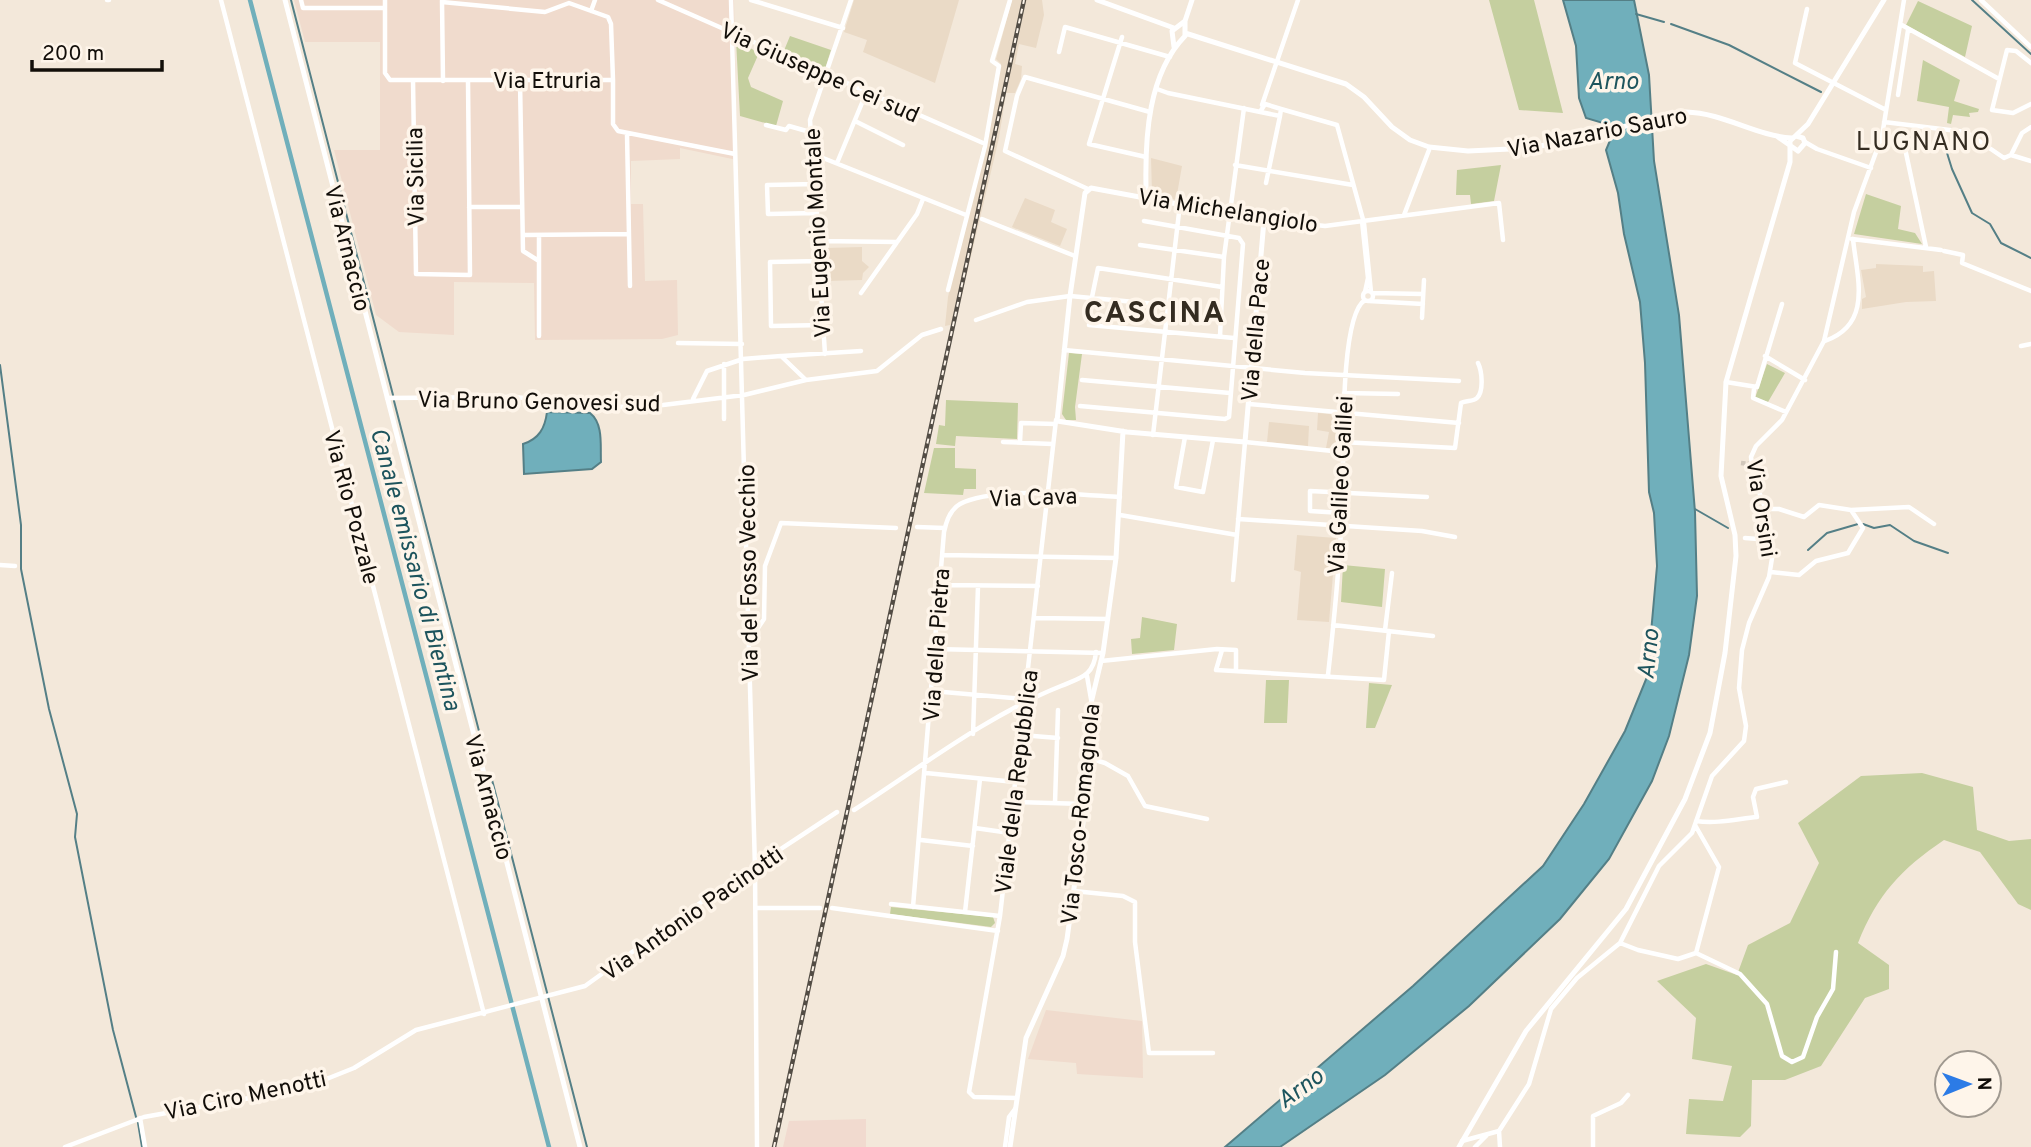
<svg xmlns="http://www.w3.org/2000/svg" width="2031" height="1147" viewBox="0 0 2031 1147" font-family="Overpass,sans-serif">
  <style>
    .commercial { fill: #f0dbcd }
    .industrial { fill: #f1dacf }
    .built { fill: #eadac6 }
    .green { fill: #c5cf9f }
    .water { fill: #70afbb; stroke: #547f86; stroke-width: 2 }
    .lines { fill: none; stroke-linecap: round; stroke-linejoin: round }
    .stream { stroke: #547f86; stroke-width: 2 }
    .canal { stroke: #70afbb; stroke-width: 4.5 }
    .minor-tunnel { stroke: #d1c7bb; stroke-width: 4.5; stroke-dasharray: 4.5 2; stroke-linecap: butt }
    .minor { stroke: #fff; stroke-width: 4.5 }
    .major { stroke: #fff; stroke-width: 5 }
    .rail-casing { stroke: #534d45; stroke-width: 4.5 }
    .rail { stroke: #fef5ea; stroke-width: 2; stroke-dasharray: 5; stroke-linecap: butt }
    .labels { text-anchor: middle; stroke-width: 7; stroke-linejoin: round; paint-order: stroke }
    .street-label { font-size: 23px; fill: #120e09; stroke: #fef5ea }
    .water-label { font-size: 24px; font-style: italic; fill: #1d545d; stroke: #fef5ea }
    .quarter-label { font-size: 26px; letter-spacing: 2px; fill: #342c21; stroke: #fef5ea }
    .district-label { font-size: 30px; font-weight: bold; letter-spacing: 2px; fill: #342c21; stroke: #fef5ea }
  </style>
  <rect width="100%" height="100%" fill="#f3e8da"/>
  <path class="commercial" d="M294,0H734L737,160L680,148V159L631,161V204H643L645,281L677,280L678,335L662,339L535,340L534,283L454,282V335L399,332L376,315L334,150H380V42H305Z
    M1046,1010L1142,1021L1143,1078L1077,1074L1076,1063L1028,1059Z"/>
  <path class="industrial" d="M866,1119V1147H783L789,1121Z"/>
  <path class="built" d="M854,0H959L935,83L863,52L867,40L844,32Z
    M1012,0H1042L1044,15L1036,48L1019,44L1015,64L1022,66L1021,79L1015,93H1006L999,138L955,324L945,326L948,297L1001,64L996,59Z
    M1151,158L1182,166L1176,200L1152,193Z
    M1025,198L1055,210L1051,222L1067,229L1060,246L1012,227Z
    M862,247V261L869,267L863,273L862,280L827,281L826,248Z
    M1876,264L1923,266V272L1934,271L1936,301L1906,302L1862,309V299L1866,297L1861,270L1876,268Z
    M1318,413L1339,415L1338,443L1329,448H1326L1329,432L1317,430Z
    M1269,422L1309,426L1308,446L1267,442Z
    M1297,535L1336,538L1329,622L1297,620L1301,572L1294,570Z"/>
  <path class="green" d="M1489,0H1534L1563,113L1519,110Z
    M1918,1L1972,26L1965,57L1906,25Z
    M790,36L831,50L825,69L783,53Z
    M736,40L759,53L748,78L751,87L783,101L776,126L740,116Z
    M1923,60L1960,80L1954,101L1979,109L1978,112L1969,113L1970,117L1953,115L1951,124L1947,123L1949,107L1917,101Z
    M1501,165L1494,201L1471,204L1470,195H1456L1457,170Z
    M1866,194L1901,206L1898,229L1915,233L1922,244L1854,234Z
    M1069,353L1082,354L1075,407L1076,420H1066L1062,414Z
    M1767,364L1785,373L1768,402L1755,398Z
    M946,400L1018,403L1017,439L956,436L955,446L936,444L939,425L945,426Z
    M934,448H955V468L976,469V489H964L963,495L924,493Z
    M1343,565L1385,569L1382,607L1341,602Z
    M1142,617L1177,624L1174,650L1132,654L1131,639L1140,638Z
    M1266,680H1289L1287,723H1264Z
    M1369,683L1392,685L1375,728H1366Z
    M1922,773L1973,787L1977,830L2009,841L2031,839V910L2018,904L1980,852L1944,840C1901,869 1877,895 1858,943L1889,965V989L1865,998L1821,1066L1785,1080H1752L1751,1126L1740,1137L1686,1134L1689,1099L1723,1101L1732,1066L1692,1059L1696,1018L1657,981L1706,964L1737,975L1748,945L1790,923L1819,863L1798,823L1861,776Z
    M891,907L993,917L995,923L991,927L890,914Z"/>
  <path class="water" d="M1563,0H1634L1649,75L1654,161L1679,315L1695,512L1697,596L1689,655L1669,736L1652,781L1609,859L1560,919L1469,1006L1385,1075L1280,1147H1225L1413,986L1543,866L1584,804L1625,731L1647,677L1657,566L1654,513L1649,492L1645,363L1640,302L1624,234L1618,193L1606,150L1614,131L1610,125L1586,118L1579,98L1576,46Z
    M547,412L590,413C604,424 600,447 601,462L592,469L524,474L523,444C539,439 545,428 547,412Z"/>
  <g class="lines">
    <path class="stream" d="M291,0L393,395
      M1972,0L2031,54
      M1636,14L1664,22
      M1671,24L1729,45L1821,92
      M1943,140L1952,169L1972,213L1990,224L2001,243L2031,258
      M0,365L21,525V569L49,709L77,814L75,837L113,1030L136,1117
      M394,401L480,735
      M1695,509L1728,528
      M1863,524L1874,528L1890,525L1914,541L1948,553
      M1808,550L1827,533L1858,524
      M491,776L587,1147
      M138,1123L142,1147"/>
    <path class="canal" d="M250,0L549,1147"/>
    <path class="minor-tunnel" d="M1741,463L1749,464"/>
    <path class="minor" d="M107,0H109
      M221,0L484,1014
      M301,0L303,8H385
      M385,0V73L390,80H613V124L618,131L735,154
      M658,0L983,143
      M731,0L755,868L757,1147
      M751,0L843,28
      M1981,0L2031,47
      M442,1L443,81
      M442,2L545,12L569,3L608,17L611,24L613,80
      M1807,9L1795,63L1886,110
      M591,11L595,0
      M1900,24L1999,79
      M1122,37L1089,144L1146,157
      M1059,52L1065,27L1170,57
      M2031,63L2016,51L2007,50L1992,110L2013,113L2031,104
      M413,80L416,274L470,275L468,81
      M520,81L523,251L539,261
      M1157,89L1168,93L1280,116L1281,109L1265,104L1260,112
      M1898,95L1908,30
      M1262,105L1298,0
      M1281,109L1337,125L1364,223L1371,292
      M855,121L903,145
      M1884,122L1966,132L2004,158L2011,155L2022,133L2031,127
      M766,125L786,130L789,126L810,132
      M627,134L630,286
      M1882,136L1903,139L1926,247
      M1805,142L1817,149L1871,168
      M813,154L966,215
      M2011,155L2031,161
      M837,163L867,91
      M1235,165L1353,185
      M1266,183L1280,116
      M816,184L767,185L768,214L817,213
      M1088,189L1005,151L1017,96L1025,77L1150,112
      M469,207H522
      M1404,215L1429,150
      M982,219L1075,256
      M1263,219L1325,226L1499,203L1503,240
      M1362,221L1368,278L1365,292
      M523,235L629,234
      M539,235V336
      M1852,239L1941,250
      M819,241L897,242
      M1140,245L1224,257
      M1944,251L1963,255L1962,263L2031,291
      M820,261L770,262L771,326L823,325
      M948,290L985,146L999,66L992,61L1010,0
      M1363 296a5 5 0 1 1 10 0a5 5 0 1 1-10 0Z
      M861,293L917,214L923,199
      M1372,293L1423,294
      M1092,297L1098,268L1222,287
      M1369,301L1423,304
      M1422,318L1424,280
      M976,320L1027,302L1070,296L1167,305
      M1089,325L1234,338
      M1220,336L1224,257L1244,108
      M1825,341C1873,324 1857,278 1853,239
      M678,343L742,344
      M2021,346L2031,344
      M1064,350L1305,373L1459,381
      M825,354L810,120L851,0
      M782,356L861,351
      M1765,356L1805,380
      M724,364V419
      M1082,380L1230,393
      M1726,382L1757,387L1782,304
      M1754,389L1753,398L1786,412
      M1344,393L1398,394
      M387,398L514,397L617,407L663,405L744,395L806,380L877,371L922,335L941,329
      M693,399L707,371L743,359L781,356L806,380
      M1249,404L1459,423
      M1080,406L1225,419L1229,417L1243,244L1239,238L1144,221
      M1153,435L1180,204
      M1185,437L1176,487L1203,492L1213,440
      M1003,442L1052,444
      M1020,442L1021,423L1055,424
      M1342,442L1455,448L1461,403C1466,400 1473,402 1477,398C1484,391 1482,371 1478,363
      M1766,509H1779L1804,517L1819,505L1851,510L1909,507L1934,524
      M1342,513L1310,511V491L1427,497
      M1120,515L1237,535
      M1238,519L1422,531L1455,537
      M917,527L944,528
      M1745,538L1771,540
      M943,555L1116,558
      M0,565L15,566
      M1771,572L1799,575L1816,561L1848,553L1863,528L1851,510
      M1233,580L1245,442L1342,452
      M940,585L1038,586
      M1035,618L1108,619
      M1333,625L1433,636
      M1385,630L1392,573
      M748,631L758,628L764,619L765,566L781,523L896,528
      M935,649L1103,653
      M1222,650L1216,670L1384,680L1389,631
      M1101,661L1217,649L1236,650V671
      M1328,675C1334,622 1339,568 1342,515C1345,479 1337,317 1365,300
      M1087,676L1091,699
      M932,691L1024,699
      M973,734L978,586
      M1021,735L1058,738
      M1085,757L1105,763L1128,776L1145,806L1207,819
      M926,773L1015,782
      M1013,802L1084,804
      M1055,803L1058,710
      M854,810C921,767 988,715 1061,686C1080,678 1094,676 1096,652
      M1696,821C1717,824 1737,819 1757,817L1753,797L1756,789L1786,782
      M975,828L1010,833
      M921,840L973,846
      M1074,891L1123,896L1135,902V942L1149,1053H1213
      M891,904L1000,916
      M913,907L944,532C946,522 951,509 960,504C994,486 1081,495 1120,497
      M757,908H820
      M832,908L998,931
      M965,912L980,779
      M1620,943L1638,950L1678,959L1696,953L1719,867L1695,825
      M1696,953L1740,974L1767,1004L1782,1056L1792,1062L1803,1057L1817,1017L1833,989L1836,952
      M1017,1098L974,1097L969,1092L1000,916L1056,420
      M140,1118L145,1147
      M1462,1141L1499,1131
      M65,1147L144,1117L272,1094L329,1078L354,1068L416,1030L585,986L714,893L837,812
      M1005,1147L1009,1117L1015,1109
      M1475,1147L1487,1135
      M1500,1147L1499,1131L1529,1084L1551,1009L1577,978L1620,943L1659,866L1692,833L1712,776L1744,741L1746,726L1739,688L1742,650L1749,623L1769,577L1773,552L1768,515L1754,479L1751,457L1756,446L1782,420L1824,341L1854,212L1882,136L1904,0
      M1593,1147V1116L1621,1103L1628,1095"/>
    <path class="major" d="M285,0L580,1147
      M1097,0L1174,28
      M1185,33L1346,84L1364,97L1392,127L1410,140L1429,147L1468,151L1532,148L1686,112C1724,113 1756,136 1792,138
      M1174,47L1172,31L1185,21
      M1796,136L1803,138L1805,143L1798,151
      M1778,137L1798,151
      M1091,188L1264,220L1245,442L1127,432L1057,421L1070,296L1085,193Z
      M1141,198L1146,187C1145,137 1148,74 1185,36V21L1192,0
      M1010,1147L1026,1038L1063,956L1067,939L1083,823L1087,720L1103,653L1116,558L1123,431
      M1459,1147L1526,1031L1626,909L1685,799L1710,733L1725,653L1736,556L1735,535L1721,476L1726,382L1790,162V141L1808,124L1884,0"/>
    <defs>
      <path id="rail" d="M774,1147L1024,0"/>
    </defs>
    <use href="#rail" class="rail-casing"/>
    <use href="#rail" class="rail"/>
  </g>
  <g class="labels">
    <g class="street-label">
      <text transform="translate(820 72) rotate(24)" y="8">Via Giuseppe Cei sud</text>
      <text x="547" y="88">Via Etruria</text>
      <text transform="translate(1597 132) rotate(-11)" y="8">Via Nazario Sauro</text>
      <text transform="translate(415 177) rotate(-91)" y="8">Via Sicilia</text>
      <text transform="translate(1228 210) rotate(9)" y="8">Via Michelangiolo</text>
      <text transform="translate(817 233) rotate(-93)" y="8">Via Eugenio Montale</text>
      <text transform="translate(348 248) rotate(76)" y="8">Via Arnaccio</text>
      <text transform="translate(1255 330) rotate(-85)" y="8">Via della Pace</text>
      <text transform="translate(539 401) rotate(1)" y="8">Via Bruno Genovesi sud</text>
      <text transform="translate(1340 485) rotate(-87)" y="8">Via Galileo Galilei</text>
      <text transform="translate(1033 497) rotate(-2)" y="8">Via Cava</text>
      <text transform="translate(352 507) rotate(75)" y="8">Via Rio Pozzale</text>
      <text transform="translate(1762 508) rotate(81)" y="8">Via Orsini</text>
      <text transform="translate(748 573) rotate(-91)" y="8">Via del Fosso Vecchio</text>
      <text transform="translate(936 645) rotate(-86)" y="8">Via della Pietra</text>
      <text transform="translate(1016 782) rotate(-83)" y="8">Viale della Repubblica</text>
      <text transform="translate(489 797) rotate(75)" y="8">Via Arnaccio</text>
      <text transform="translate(1080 814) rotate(-84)" y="8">Via Tosco-Romagnola</text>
      <text transform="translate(692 913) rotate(-35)" y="8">Via Antonio Pacinotti</text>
      <text transform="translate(245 1095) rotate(-12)" y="8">Via Ciro Menotti</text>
    </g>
    <g class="water-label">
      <text x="1613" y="89">Arno</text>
      <text transform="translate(416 569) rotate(75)" y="8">Canale emissario di Bientina</text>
      <text transform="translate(1648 654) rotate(-84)" y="8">Arno</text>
      <text transform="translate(1300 1088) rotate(-36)" y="8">Arno</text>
    </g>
    <g class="quarter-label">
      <text x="1924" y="150">LUGNANO</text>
    </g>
    <g class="district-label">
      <text x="1155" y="322">CASCINA</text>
    </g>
  </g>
  <g transform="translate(1968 1084) rotate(89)"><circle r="33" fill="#fef5ea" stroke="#a09990" stroke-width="2"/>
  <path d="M0-5L12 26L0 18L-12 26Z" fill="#2c7be6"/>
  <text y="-10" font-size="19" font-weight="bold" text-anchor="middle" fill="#120e09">N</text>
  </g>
  <path d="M32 60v10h130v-10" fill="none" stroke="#120e09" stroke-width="3.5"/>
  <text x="42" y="60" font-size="21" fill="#120e09" stroke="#fef5ea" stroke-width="5" paint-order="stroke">200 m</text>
</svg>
